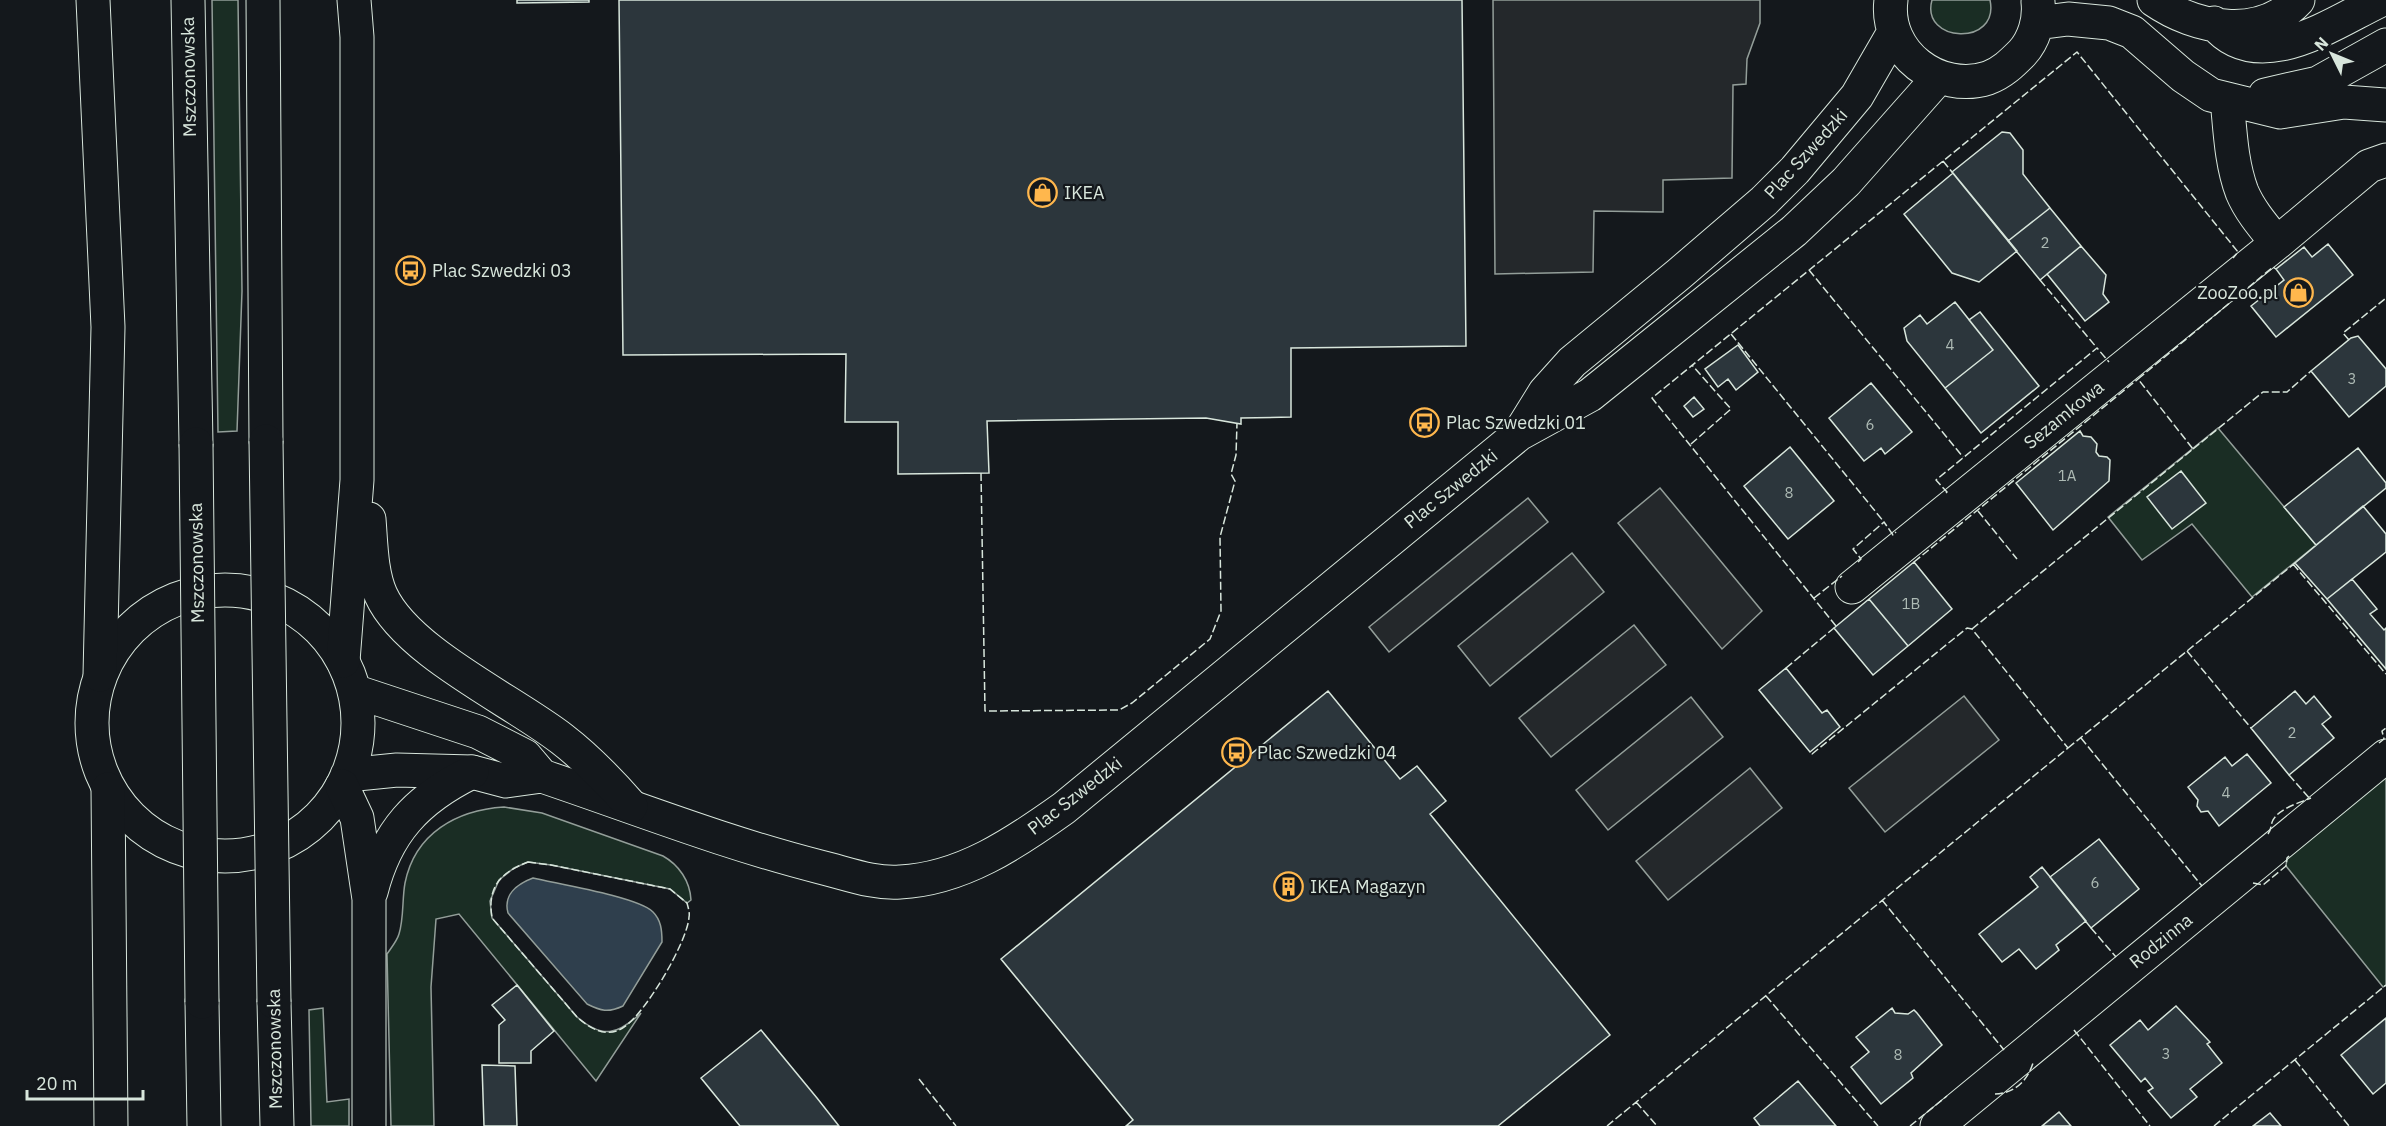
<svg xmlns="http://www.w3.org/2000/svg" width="2386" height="1126" viewBox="0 0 2386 1126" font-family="'IBM Plex Sans',sans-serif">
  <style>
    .green { fill: #1a2d24; stroke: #939e99; stroke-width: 1.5 }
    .parking { fill: #24282b; stroke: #939e99; stroke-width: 1.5 }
    .water { fill: #2f3f4d; stroke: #939e99; stroke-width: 1.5 }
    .building { fill: #2c363c; stroke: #d8e6dc; stroke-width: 1.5 }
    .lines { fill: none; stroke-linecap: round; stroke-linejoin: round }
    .minor-casing { stroke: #d8e6dc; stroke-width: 35 }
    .secondary-casing { stroke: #d8e6dc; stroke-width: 35 }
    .minor { stroke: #14181c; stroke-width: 33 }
    .secondary { stroke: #14181c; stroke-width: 33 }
    .secondary-bridge-casing { stroke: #d8e6dc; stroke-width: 35; stroke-linecap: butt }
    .secondary-bridge { stroke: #14181c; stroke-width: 33 }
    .fence { stroke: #d8e6dc; stroke-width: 1.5; stroke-dasharray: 8 3; stroke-linecap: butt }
    .labels { text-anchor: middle; stroke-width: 4.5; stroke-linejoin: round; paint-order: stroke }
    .number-label { font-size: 15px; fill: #adbab4 }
    .street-label { font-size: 18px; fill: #d8e6dc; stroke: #14181c }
    .poi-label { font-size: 18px; fill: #d8e6dc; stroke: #14181c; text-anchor: start }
  </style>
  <rect width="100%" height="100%" fill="#14181c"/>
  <path class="green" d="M212,0H238L242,291L237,431L218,432Z
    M1932,0H1990C2000,47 1920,43 1932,0Z
    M2218,428L2316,545L2252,597L2192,524L2142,560L2108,517Z
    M2386,775V985L2383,987L2286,866L2287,858Z
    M504,807L542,813L663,856C679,865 690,881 691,900L687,903L670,889L551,865L528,862L514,868L499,880L490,901L492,918L577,1017C603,1039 617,1035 641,1013L596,1081L459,914L436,919L431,987L434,1126H391L387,954C391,948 397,941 399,934C404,918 402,899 405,883C415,833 457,810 504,807Z
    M323,1008L327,1102L349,1099V1126H311L309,1010Z"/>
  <path class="parking" d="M1493,0H1760V23L1747,59L1746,84L1733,85L1732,178L1663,180V212L1594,211L1593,272L1495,274Z
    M1660,488L1762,611L1722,649L1618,523Z
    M1528,498L1548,522L1389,652L1369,627Z
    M1572,553L1604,592L1490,686L1458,646Z
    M1634,625L1666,665L1551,757L1519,718Z
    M1964,696L1999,740L1885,832L1849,788Z
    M1691,697L1723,737L1608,830L1576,790Z
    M1750,768L1782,808L1668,900L1636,861Z"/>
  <path class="water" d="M533,878C558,884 638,897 653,912C661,920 662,930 662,942L623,1006C608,1013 601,1011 587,1004L508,913C503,895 517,884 533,878Z"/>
  <path class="building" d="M517,0H589V2L517,3Z
    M619,0H1462L1466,346L1291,348V417L1241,418V424L1206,418L987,421L989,473L898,474V422H845L846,354L623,355Z
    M2002,132L2010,133L2023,150V174L2050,208L2008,241L1952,172Z
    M1953,173L2017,251L1979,282L1952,273L1904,214Z
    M2050,208L2081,246L2040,280L2008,241Z
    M2328,244L2353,275L2276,337L2251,306L2284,280L2276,269L2304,247L2312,257Z
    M2081,246L2106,275L2103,294L2109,302L2085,321L2047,274Z
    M1955,302L1993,350L1945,388L1907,341L1904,328L1920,315L1927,324Z
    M1980,312L2039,386L1981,433L1945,388L1993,350L1969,320Z
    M2358,336L2386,369V386L2349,417L2311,371L2351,338Z
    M1738,345L1758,372L1736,390L1728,379L1718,387L1705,369Z
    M1871,383L1912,432L1885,454L1881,448L1864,461L1829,418Z
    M1694,397L1704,409L1693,417L1684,406Z
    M2080,431L2083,436L2091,437L2097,444L2096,452L2099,456L2107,457L2110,460L2109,481L2053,530L2016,483Z
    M1790,447L1834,501L1788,539L1744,486Z
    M2358,448L2386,483V488L2316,545L2284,507Z
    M2181,471L2206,503L2172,529L2147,497Z
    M2363,506L2386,534V552L2327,599L2295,563Z
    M1914,562L1952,609L1908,646L1869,599Z
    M2352,579L2377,609L2370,614L2384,630L2386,628V669L2327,599Z
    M1869,599L1908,646L1873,675L1834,628Z
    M1786,668L1822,713L1827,710L1840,727L1810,752L1759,690Z
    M1328,691L1400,779L1417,766L1446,801L1430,814L1610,1035L1498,1126H1126L1133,1120L1001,959Z
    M2295,691L2306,704L2314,696L2331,717L2322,724L2334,738L2289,775L2251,728Z
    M2247,754L2271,783L2219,826L2208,811L2201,812L2197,806L2198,800L2188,787L2225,757L2232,766Z
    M2099,839L2139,889L2091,928L2050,877Z
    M2042,867L2086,921L2056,945L2059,950L2036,969L2019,949L2002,962L1979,934L2038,887L2030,877Z
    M517,985L554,1031L531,1051V1063H499V1025L505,1020L492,1005Z
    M2176,1006L2210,1042L2207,1044L2222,1063L2190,1089L2197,1097L2171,1118L2148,1091L2153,1088L2145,1078L2141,1082L2110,1045L2140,1020L2148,1030Z
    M1892,1008L1895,1013L1908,1014L1914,1010L1917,1013L1942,1045L1911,1073L1913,1078L1881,1104L1851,1067L1869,1052L1856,1037Z
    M2386,1018V1083L2373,1094L2341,1055Z
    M761,1030L817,1098L839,1126H740L701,1078Z
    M482,1065L515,1066L517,1126H484Z
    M1798,1081L1836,1126H1760L1754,1118Z
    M2059,1112L2071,1126H2042Z
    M2270,1113L2281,1126H2253Z"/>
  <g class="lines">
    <defs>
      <path id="minor" d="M1891,0C1884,53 1939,94 1988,78C2002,73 2012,63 2022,53C2034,40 2040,20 2038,2
        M2154,0C2196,29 2260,41 2298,0
        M2037,23L2068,19L2109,23L2132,32L2183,76L2211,95L2280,112L2344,102L2386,105
        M2214,23C2259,77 2334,22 2381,0
        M2265,95L2318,83L2386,45
        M2227,99C2230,129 2231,163 2242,192C2250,211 2264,227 2277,243L2369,166L2386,160
        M1519,434L1545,392L1572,362L1679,274L1764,201L1795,170L1857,96L1894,32
        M1852,587L2277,243
        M92 723a133 133 0 1 1 266 0a133 133 0 1 1-266 0Z
        M354,691L478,732L525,756L542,776
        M347,775L397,770L472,772L506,781L542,776C634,807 725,843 820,867C846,873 873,884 900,882C962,879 1015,843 1064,808L1519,434L1590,395L1794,231L1846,182L1939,77
        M1937,1126L2386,756"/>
      <path id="secondary" d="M93,0L108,327L100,675
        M188,0L196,444
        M263,0L266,441
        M369,519C371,543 371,573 381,595C407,652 512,700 562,739C588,759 610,782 631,806
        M343,661L357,480V37L354,0
        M342,786L357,818L369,899V1126
        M108,789L111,1126
        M371,892C386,832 417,799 472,772
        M202,1002L204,1126
        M274,1002L277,1126"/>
    </defs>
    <use href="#minor" class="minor-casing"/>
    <use href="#secondary" class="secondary-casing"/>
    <use href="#minor" class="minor"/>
    <use href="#secondary" class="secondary"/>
    <defs>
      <path id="secondary-bridge" d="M266,441L274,1002
        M196,444L202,1002"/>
    </defs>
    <use href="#secondary-bridge" class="secondary-bridge-casing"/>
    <use href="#secondary-bridge" class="secondary-bridge"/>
    <path class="fence" d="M1943,161L1952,172
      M1809,270L1963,457
      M2040,280L2097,348
      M1731,334L1884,522
      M2349,340L2343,333L2386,298
      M1691,444L1731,409L1692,365
      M2193,449L2263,392H2287L2311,371
      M981,473L985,711L1119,710L1132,703L1210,639L1221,611L1220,537L1235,481L1231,474L1236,455L1237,423
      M1946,493L1947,492L1936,480L2097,348L2109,362
      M1978,511L2017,559
      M1858,562L1861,559L1853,549L1884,522L1893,535L1896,532
      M1914,562L2138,379
      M2293,564L2386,674
      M1814,598L1842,576
      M1836,626L1652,398L2077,52L2238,252L2233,258
      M1972,629L2193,449L2138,379L2273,267L2276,269
      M2187,651L2251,728
      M1786,668L1834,628
      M2081,738L2202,886
      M2379,743L2384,739L2382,731L2386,728
      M2068,748L2295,563
      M2289,775L2310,799
      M2268,834C2272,829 2270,826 2273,820C2280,808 2299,803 2311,798
      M528,862L551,865L670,889L687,903C688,907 690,913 689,917C688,941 642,1021 619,1030C604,1037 588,1027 577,1017L492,918C487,887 500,873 528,862Z
      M2253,883L2263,885L2286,866L2287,858L2289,856
      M1882,900L2004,1050
      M2091,928L2116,957
      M1766,996L1878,1126
      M2074,1030L2150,1126
      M2295,1060L2349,1126
      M919,1079L956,1126
      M1995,1094C2014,1093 2027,1082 2033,1063
      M1636,1102L1657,1126
      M1607,1126L2068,748L1972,629L1967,628L1812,754L1810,752
      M1910,1126L1947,1096
      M2214,1126L2386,985"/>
  </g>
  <defs>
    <symbol id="shop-ring" viewBox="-11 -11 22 22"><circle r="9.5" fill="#14181c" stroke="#ffb74d" stroke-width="1.5"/><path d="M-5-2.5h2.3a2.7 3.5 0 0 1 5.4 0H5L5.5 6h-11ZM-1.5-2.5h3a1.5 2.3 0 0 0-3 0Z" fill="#ffb74d"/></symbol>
    <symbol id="bus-ring" viewBox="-11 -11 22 22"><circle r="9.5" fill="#14181c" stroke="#ffb74d" stroke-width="1.5"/><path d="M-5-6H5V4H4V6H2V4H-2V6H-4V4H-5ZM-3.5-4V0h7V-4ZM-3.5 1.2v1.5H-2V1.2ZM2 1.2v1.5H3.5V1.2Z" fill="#ffb74d"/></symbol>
    <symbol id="building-ring" viewBox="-11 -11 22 22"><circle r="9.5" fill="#14181c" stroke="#ffb74d" stroke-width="1.5"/><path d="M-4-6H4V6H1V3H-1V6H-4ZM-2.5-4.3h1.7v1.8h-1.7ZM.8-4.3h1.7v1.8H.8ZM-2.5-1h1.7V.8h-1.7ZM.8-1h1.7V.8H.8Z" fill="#ffb74d"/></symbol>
  </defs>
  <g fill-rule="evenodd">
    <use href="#shop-ring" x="1026" y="176" width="33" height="33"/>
    <use href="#bus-ring" x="394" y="254" width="33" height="33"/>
    <use href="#shop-ring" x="2282" y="276" width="33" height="33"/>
    <use href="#bus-ring" x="1408" y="406" width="33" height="33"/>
    <use href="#bus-ring" x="1220" y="736" width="33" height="33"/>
    <use href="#building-ring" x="1272" y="870" width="33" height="33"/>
  </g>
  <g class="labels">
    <g class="number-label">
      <text x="2045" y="248">2</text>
      <text x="1950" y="350">4</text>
      <text x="2352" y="384">3</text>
      <text x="1870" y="430">6</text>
      <text x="2067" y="481">1A</text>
      <text x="1789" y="498">8</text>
      <text x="1911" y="609">1B</text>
      <text x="2292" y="738">2</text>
      <text x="2226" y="798">4</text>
      <text x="2095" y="888">6</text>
      <text x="2166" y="1059">3</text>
      <text x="1898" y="1060">8</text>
    </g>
    <g class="street-label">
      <text transform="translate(189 77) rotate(-91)" y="6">Mszczonowska</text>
      <text transform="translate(1806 154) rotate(-48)" y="6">Plac Szwedzki</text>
      <text transform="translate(2064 415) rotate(-39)" y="6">Sezamkowa</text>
      <text transform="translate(1451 489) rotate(-39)" y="6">Plac Szwedzki</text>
      <text transform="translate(197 563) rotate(-91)" y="6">Mszczonowska</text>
      <text transform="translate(1075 796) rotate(-38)" y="6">Plac Szwedzki</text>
      <text transform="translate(2161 941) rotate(-39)" y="6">Rodzinna</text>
      <text transform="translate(275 1049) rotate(-91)" y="6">Mszczonowska</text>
    </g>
    <g class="poi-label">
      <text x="1064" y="199">IKEA</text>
      <text x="432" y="277">Plac Szwedzki 03</text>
      <text x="2278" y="299" text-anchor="end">ZooZoo.pl</text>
      <text x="1446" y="429">Plac Szwedzki 01</text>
      <text x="1257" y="759">Plac Szwedzki 04</text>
      <text x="1310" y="893">IKEA Magazyn</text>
    </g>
  </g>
  <g transform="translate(2332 54) rotate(313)" stroke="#14181c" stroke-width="4.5" paint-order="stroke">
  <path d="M0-4.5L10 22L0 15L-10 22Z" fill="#d8e6dc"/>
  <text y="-9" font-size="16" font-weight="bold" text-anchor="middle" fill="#d8e6dc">N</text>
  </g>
  <path d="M27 1090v9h116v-9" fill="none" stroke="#d8e6dc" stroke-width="3"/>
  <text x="36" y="1090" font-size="18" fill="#d8e6dc" stroke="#14181c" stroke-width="4.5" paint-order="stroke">20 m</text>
</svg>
